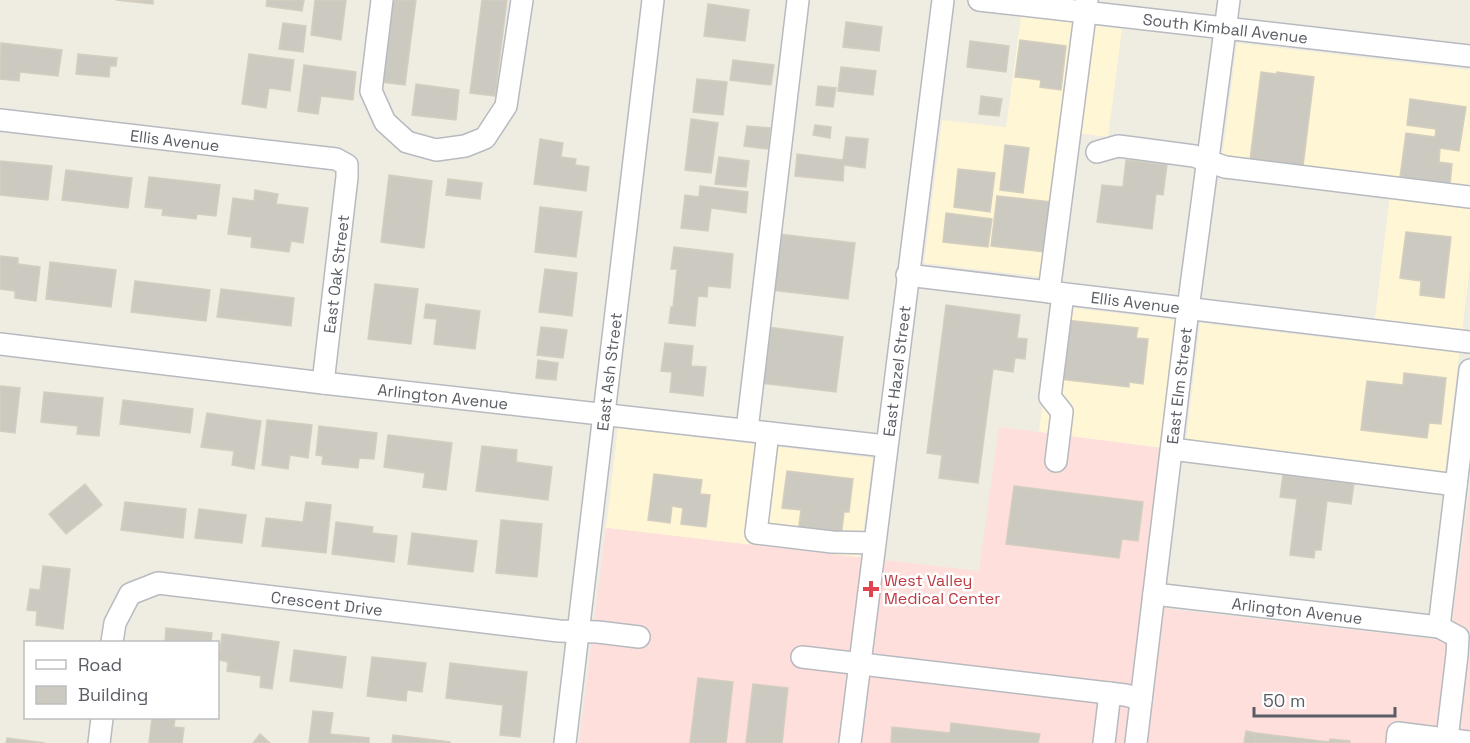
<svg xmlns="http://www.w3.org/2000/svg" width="1470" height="743" viewBox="0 0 1470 743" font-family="'Space Grotesk',sans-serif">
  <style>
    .commercial { fill: #fff6d6 }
    .medical { fill: #fedfdc }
    .building { fill: #ccc9c0; stroke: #d4cebf; stroke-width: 1.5 }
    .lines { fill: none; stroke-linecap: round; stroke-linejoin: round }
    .minor-casing { stroke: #b7bac0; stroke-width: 24 }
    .minor { stroke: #fff; stroke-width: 21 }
    .health-dot { fill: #e0444e; stroke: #fff; stroke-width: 2 }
    .labels { text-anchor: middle; stroke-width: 5; stroke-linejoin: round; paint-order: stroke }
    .street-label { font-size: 16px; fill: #5a5e64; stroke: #fff }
    .health-label { font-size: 16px; fill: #be3a42; stroke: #fff; text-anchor: start }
  </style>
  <rect width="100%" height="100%" fill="#efece2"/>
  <path class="commercial" d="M1021,16L1122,29L1108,137L1077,133L1059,279L924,263L942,120L1006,127Z
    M1237,43L1470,70V267L1443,487L1184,457L1200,323L1372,343L1390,195L1220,174Z
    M1055,306L1176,320L1161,448L1039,432Z
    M618,428L873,458L860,558L606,528Z"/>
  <path class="medical" d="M999,427L1161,448L1142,606L1450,641L1470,485V743H579L606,528L979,571Z"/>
  <path class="building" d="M116,0H153V4Z
    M267,0H304L302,11L266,6Z
    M315,0H346L341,40L311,35Z
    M391,0H416L405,85L381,82Z
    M482,0H507L495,96L470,93Z
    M708,4L749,10L745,41L704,36Z
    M846,22L882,27L879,51L843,47Z
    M283,23L306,26L303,52L279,49Z
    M1020,40L1066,46L1061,90L1040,87L1041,80L1015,77Z
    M970,41L1009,46L1006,72L967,67Z
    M1,43L62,50L58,76L20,72L19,81L0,79Z
    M78,54L117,58L116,66H110L109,77L76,74Z
    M249,54L294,60L290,91L269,88L266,108L242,104Z
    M733,60L774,65L771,85L730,80Z
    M304,65L356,72L353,100L321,96L318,114L298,111Z
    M841,67L876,71L873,95L838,91Z
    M1261,72L1276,74L1277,72L1314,77L1303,166L1250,160Z
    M697,79L727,82L723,115L693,112Z
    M416,84L459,90L456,120L412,115Z
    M818,86L836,88L833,107L816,105Z
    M981,96L1002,99L999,116L979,114Z
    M1410,99L1466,107L1459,151L1440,148L1439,162L1452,164L1450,184L1400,177L1406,133L1435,137L1436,129L1407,125Z
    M691,119L718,123L711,173L685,170Z
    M815,125L831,127L830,138L813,135Z
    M747,126L770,128L768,149L744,146Z
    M846,137L868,139L865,168L844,165L843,181L795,176L797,154L843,160Z
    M540,139L563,143L561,157L576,159L575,165L589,167L586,191L534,184Z
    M1005,145L1029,148L1023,193L1000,190Z
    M719,157L749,161L746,187L715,184Z
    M1126,160L1167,165L1163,195L1156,194L1152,229L1097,222L1102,185L1123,187Z
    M0,161L52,166L48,200L0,195Z
    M958,169L995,173L990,212L954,207Z
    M66,170L132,178L128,208L62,200Z
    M389,175L432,181L424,248L381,242Z
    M149,177L220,185L216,216L197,214L196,219L162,215L163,209L145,207Z
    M448,179L482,183L480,199L446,195Z
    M700,186L748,192L746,213L711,208L708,231L681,228L685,195L699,197Z
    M255,190L278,194L276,204L308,208L303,243L291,241L289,252L251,247L252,237L228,234L233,198L254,201Z
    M997,196L1051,202L1045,252L991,246Z
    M540,207L582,212L576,257L535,252Z
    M946,213L992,219L988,247L943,242Z
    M1406,232L1451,237L1444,298L1420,295L1421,281L1400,278Z
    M778,234L855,243L848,299L771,290Z
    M674,247L733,254L730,288L708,286L707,297L698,296L695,326L669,323L671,307H673L677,269H671Z
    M0,256L18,258V264L40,267L36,301L15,298V291L0,289Z
    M50,262L116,270L111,307L46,299Z
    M545,269L577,273L572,316L539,312Z
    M135,281L210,290L206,321L131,312Z
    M375,284L418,289L411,344L368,339Z
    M221,289L294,298L291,326L217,317Z
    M426,304L480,311L475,349L434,344L437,319L424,318Z
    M946,305L1020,315L1017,338L1027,339L1025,359L1015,358L1013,372L993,369L978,483L939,478L942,455L927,453Z
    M1066,320L1138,328L1136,338L1148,339L1143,384L1129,382V387L1059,379Z
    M541,327L567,330L563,358L537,355Z
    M767,327L843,337L836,392L760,383Z
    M665,343L693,346L691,366L706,367L703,396L670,392L672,372L661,371Z
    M538,360L558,363L556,380L536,378Z
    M1404,373L1446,378L1441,424L1429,423L1427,438L1361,430L1367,381L1403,385Z
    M0,386L20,388L15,433L0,431Z
    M44,392L103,398L99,436L77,434L78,426L41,422Z
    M123,400L193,409L190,433L120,424Z
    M207,413L261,421L254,469L232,465L234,451L201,447Z
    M267,420L312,425L308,458L290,455L288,469L262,465Z
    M319,426L377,433L374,459L359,458L358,468L322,464L323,456L316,455Z
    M388,435L452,443L446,490L423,487L425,473L384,467Z
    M482,446L517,450L516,462L552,467L548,500L476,491Z
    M787,471L853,479L849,512H844L841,538L798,533L801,510L782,508Z
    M654,474L702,480L700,494L710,495L706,527L681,524L683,508L672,506L670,523L648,520Z
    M1283,475L1354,484L1351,504L1327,501L1321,550H1315L1314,558L1290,555L1297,499L1280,497Z
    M85,484L102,505L66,534L49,514Z
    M1014,486L1143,502L1138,541L1122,539L1119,558L1006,544Z
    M125,502L186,509L183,538L121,530Z
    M306,502L331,505L326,553L262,546L266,518L303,522Z
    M199,509L246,515L242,543L195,538Z
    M501,520L542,524L537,577L496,573Z
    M336,522L373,527L372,533L397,536L394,562L332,554Z
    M412,533L477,541L473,572L408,564Z
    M43,566L70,569L63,629L36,625L37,611L27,610L30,589L40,590Z
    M166,628L212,633L211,642H165Z
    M222,634L279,642L272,689L260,687L261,676L227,671L228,662L219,660Z
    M294,650L346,657L342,688L290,681Z
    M372,657L426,663L422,692L407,690L406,701L367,696Z
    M450,663L527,672L520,737L500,735L503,705L446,698Z
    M698,678L733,682L726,743H690Z
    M753,684L788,688L782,743H746Z
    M313,711L333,713L330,734L369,738V743H309Z
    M152,718H175L174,727L184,728L182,743H149Z
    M951,723L1040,734L1038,743H891L892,727L950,733Z
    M1246,731L1256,733L1255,743H1244Z
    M1256,733L1329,742L1330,739L1350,741V743H1255Z
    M260,734L270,743H253Z
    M393,735L450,742V743H392Z
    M7,738L45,743H6Z"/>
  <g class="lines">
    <defs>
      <g id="minor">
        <path d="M382,0L371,91L385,122L407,142L436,150L465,146L485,138L506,106L522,0"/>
        <path id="s1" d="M979,0L1470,56"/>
        <path id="s2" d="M0,120L336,159L347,165V177L323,383"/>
        <path d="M1097,152L1118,146L1134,148L1194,156L1225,167L1470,197"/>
        <path id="s3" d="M907,275L1470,342"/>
        <path d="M1049,292L1087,0"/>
        <path id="s4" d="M0,344L323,383L886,446"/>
        <path d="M747,430L798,0"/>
        <path d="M768,433L756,533L832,542L874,543"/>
        <path d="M1172,449L1456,485"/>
        <path d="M1056,461L1062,412L1050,397L1063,294"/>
        <path id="s5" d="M1154,594L1439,627L1458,637L1457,655L1447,739"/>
        <path d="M1439,627L1470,370"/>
        <path id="s6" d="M112,642L115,623L130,594L158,583L559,631L598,632L639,637"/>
        <path d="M802,657L1125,695L1141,699"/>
        <path d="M99,743L102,718"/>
        <path id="s7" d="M565,743L653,0"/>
        <path id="s8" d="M850,743L943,0"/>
        <path d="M1104,743L1110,693"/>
        <path id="s9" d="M1136,743L1188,309L1229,0"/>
        <path d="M1397,743L1398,733L1470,742"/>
      </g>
    </defs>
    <use href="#minor" class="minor-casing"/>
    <use href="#minor" class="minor"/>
  </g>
  <path class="health-dot" d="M868 580h6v6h6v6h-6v6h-6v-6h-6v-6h6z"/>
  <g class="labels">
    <g class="street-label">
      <text dy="6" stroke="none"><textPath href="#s1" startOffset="248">South Kimball Avenue</textPath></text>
      <text dy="6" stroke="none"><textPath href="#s2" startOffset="176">Ellis Avenue</textPath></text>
      <text transform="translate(336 274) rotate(-83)" y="6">East Oak Street</text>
      <text dy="6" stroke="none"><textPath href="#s3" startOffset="230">Ellis Avenue</textPath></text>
      <text dy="6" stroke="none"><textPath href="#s8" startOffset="375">East Hazel Street</textPath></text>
      <text dy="6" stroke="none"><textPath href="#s7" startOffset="374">East Ash Street</textPath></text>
      <text dy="6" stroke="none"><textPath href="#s9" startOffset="360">East Elm Street</textPath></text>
      <text dy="6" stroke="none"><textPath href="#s4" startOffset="446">Arlington Avenue</textPath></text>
      <text dy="6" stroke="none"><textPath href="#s6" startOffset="252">Crescent Drive</textPath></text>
      <text dy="6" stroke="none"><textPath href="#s5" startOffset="144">Arlington Avenue</textPath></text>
    </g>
    <g class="health-label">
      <text x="884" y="586">West Valley<tspan x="884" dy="18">Medical Center</tspan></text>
    </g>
  </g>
  <rect x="24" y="641" width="195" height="78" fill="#ffffff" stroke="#bdbfc1" stroke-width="1.5"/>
  <rect x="36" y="660" width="30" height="9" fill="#ffffff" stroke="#bdbfc1" stroke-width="1.5"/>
  <text x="78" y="671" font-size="18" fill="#5a5e64">Road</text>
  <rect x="36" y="686" width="30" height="18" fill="#ccc9c0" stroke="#bdbfc1" stroke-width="1.5"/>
  <text x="78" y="701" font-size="18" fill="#5a5e64">Building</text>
  <path d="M1254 707v9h141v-9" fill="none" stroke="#5a5e64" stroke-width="3"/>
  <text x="1263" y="707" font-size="18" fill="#5a5e64" stroke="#ffffff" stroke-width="4.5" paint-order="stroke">50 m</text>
</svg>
